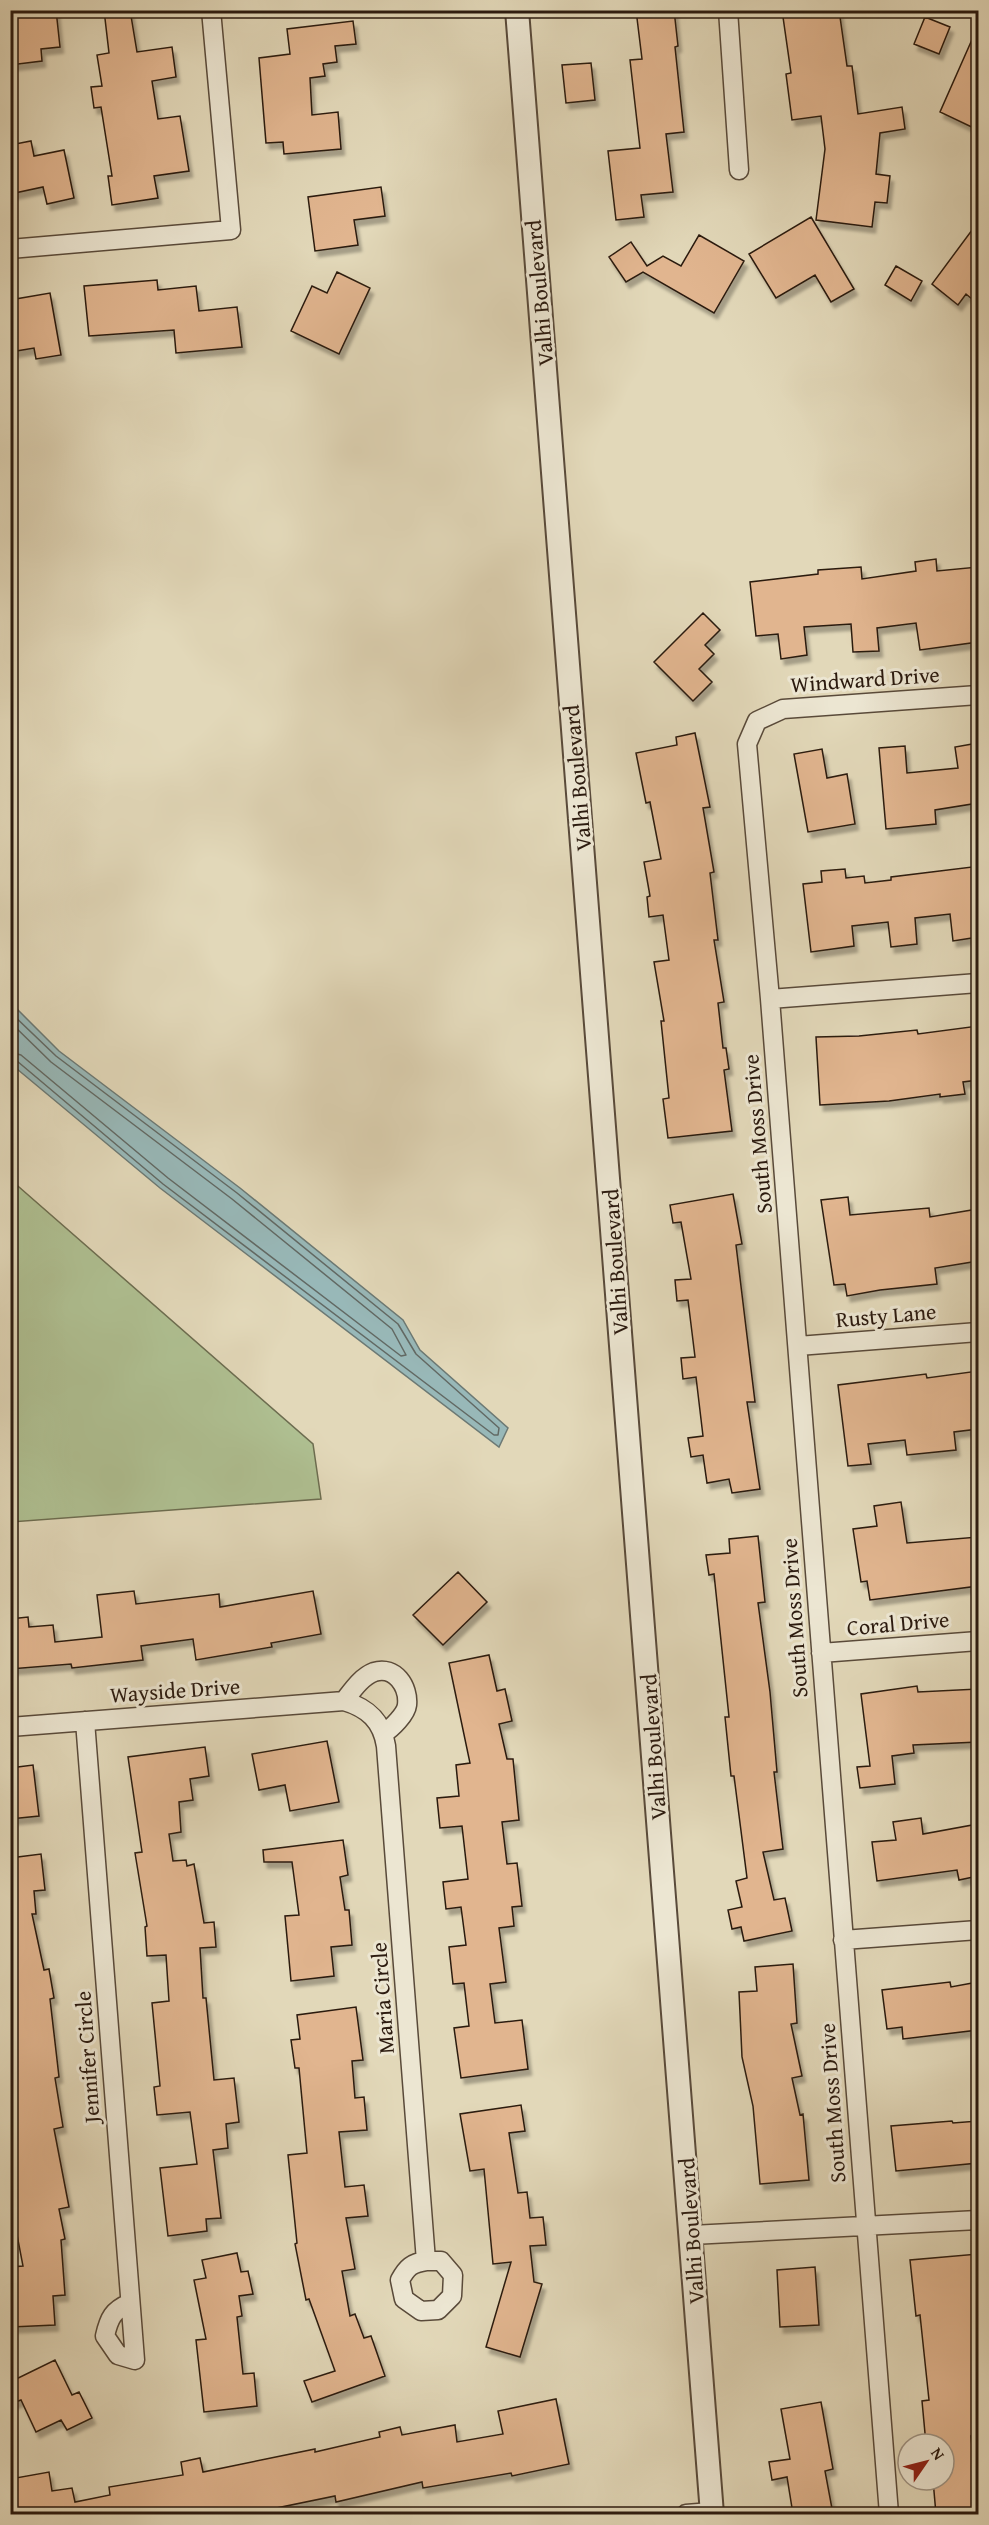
<svg xmlns="http://www.w3.org/2000/svg" width="989" height="2525" viewBox="0 0 989 2525" font-family="'Gentium Book Plus',serif">
  <style>
    .green { fill: #afc092; stroke: #6d6d50; stroke-width: 1.5 }
    .water { fill: #98b8b8; stroke: #6c7974; stroke-width: 1.5 }
    .lines { fill: none; stroke-linecap: round; stroke-linejoin: round }
    .shore { stroke: #626964; stroke-width: 1.5 }
    .building { fill: #e1b58f; stroke: #2b1a0f; stroke-width: 1.5; filter: url(#shadow) }
    .minor-casing { stroke: #594a3a; stroke-width: 21 }
    .tertiary-casing { stroke: #594a3a; stroke-width: 26 }
    .minor { stroke: #ece6d2; stroke-width: 18 }
    .tertiary { stroke: #ece6d2; stroke-width: 22 }
    .labels { text-anchor: middle; stroke-width: 6; stroke-linejoin: round; paint-order: stroke }
    .street-label { font-size: 22px; fill: #2b1a0f; stroke: #ece6d2 }
  </style>
  <defs>
    <filter id="shadow"><feDropShadow dx="3.5" dy="6" stdDeviation="1.5" flood-color="#0004"/></filter>
  </defs>
  <rect width="100%" height="100%" fill="#e2d8b9"/>
  <filter id="stains"><feTurbulence type="fractalNoise" baseFrequency=".00333" numOctaves="4"/><feColorMatrix values="0 0 0 0 .2 0 0 0 0 .09 0 0 0 0 .02 0 0 0 .5 -.17"/></filter>
  <radialGradient id="worn" r=".72"><stop offset=".6" stop-color="#630" stop-opacity="0"/><stop offset="1" stop-color="#630" stop-opacity=".3"/></radialGradient>
  <path class="green" d="M11,1180L313,1444L321,1499L11,1522Z"/>
  <path class="water" d="M11,1003L59,1051L240,1188L403,1320L420,1350L508,1428L499,1447L160,1188L11,1064Z"/>
  <g class="lines">
    <path class="shore" d="M10,1012L56,1056L237,1193L398,1324L416,1354L499,1428L498,1435H494L163,1184L17,1061L10,1060
      M10,1022L51,1062L232,1199L392,1329L406,1355L401,1356L168,1178L21,1055L10,1052"/>
  </g>
  <path class="building" d="M10,10H56L60,47L41,49L42,61L10,65Z
    M104,10H130L137,52L172,47L176,77L152,81L158,119L180,116L189,171L154,176L158,198L112,205L108,176H112L101,107L94,108L91,87L102,86L97,55L109,53Z
    M636,10H674L678,46L675,47L684,132L666,134L673,192L641,195L644,217L616,220L608,151L640,148L630,60L642,59Z
    M782,10H839L847,66H852L858,114L902,107L905,129L880,133L876,174L890,176L887,203L875,202L872,227L816,220L825,149L821,116L792,120L786,74L791,73Z
    M925,17L950,27L939,54L914,44Z
    M353,21L356,44L335,46L337,62L323,64L325,76L310,78L312,115L338,112L341,149L284,154L283,142L266,143L259,58L290,54L287,29Z
    M978,26V130L940,112Z
    M591,63L595,100L566,103L562,65Z
    M31,141L34,156L64,150L74,198L47,204L43,187L10,194V145Z
    M381,187L385,216L354,220L358,245L315,251L308,197Z
    M811,217L854,289L831,302L815,275L776,298L749,254Z
    M978,222V304L966,294L958,305L932,284Z
    M699,235L744,261L714,313L643,272L626,282L609,257L631,242L647,266L663,256L681,266Z
    M896,266L922,281L911,301L885,285Z
    M337,272L370,288L339,354L291,331L312,286L327,293Z
    M157,280L158,290L196,286L199,311L237,307L242,347L176,353L174,330L89,336L84,286Z
    M50,293L61,355L36,359L34,348L10,352V300Z
    M936,559L937,571L978,567V642L920,650L916,623L877,628L879,651L853,652L851,624L804,627L807,655L781,659L778,634L756,636L750,582L818,574V570L861,567L862,579L916,571L915,562Z
    M703,613L720,630L705,645L714,654L699,669L712,682L693,701L654,662Z
    M695,733L710,807L703,808L714,872L710,873L718,940H714L724,1002L718,1003L723,1048H726L729,1069L724,1070L732,1131L668,1138L663,1099L669,1098L661,1021H664L654,962L669,960L663,915L649,917L647,897L650,896L644,862L661,859L650,802L646,803L636,753L677,745L676,737Z
    M978,743V803L935,810L936,824L886,829L879,748L905,746L907,773L958,768L955,747Z
    M822,749L827,778L847,774L855,824L808,832L794,754Z
    M972,867L978,917V937L953,941L950,914L915,918L917,944L891,947L888,922L852,926L854,946L811,952L803,884L822,882L821,871L845,869L846,878L864,876L865,883L891,880V877Z
    M978,1026V1080L963,1082L965,1094L940,1097V1094L889,1101L820,1105L816,1037L859,1036L917,1030L918,1034Z
    M733,1194L742,1244L736,1245L755,1402H747L760,1489L732,1493L729,1479L707,1483L703,1455L691,1457L688,1438L703,1436L696,1377L683,1379L681,1358L695,1357L688,1300L677,1301L675,1280L691,1279L681,1222L673,1223L670,1205Z
    M848,1197L850,1215L929,1208L930,1217L978,1209V1261L935,1268L937,1284L880,1290L847,1296L845,1284L834,1285L821,1200Z
    M978,1371V1429L954,1432L956,1450L907,1455L905,1440L868,1444L871,1464L848,1466L838,1385L926,1374L927,1378Z
    M901,1502L907,1543L978,1537V1586L870,1600L867,1581L861,1582L853,1529L877,1526L874,1506Z
    M758,1536L765,1602L758,1603L770,1692L777,1772H774L783,1849L763,1852L774,1900L785,1898L792,1931L744,1941L741,1927L732,1929L728,1910L742,1907L736,1881L747,1878L734,1776H731L725,1717H729L714,1574L709,1575L706,1555L730,1553L729,1539Z
    M458,1572L487,1602L443,1645L413,1615Z
    M134,1591L136,1604L219,1594L220,1607L313,1591L321,1634L271,1643L272,1647L196,1660L193,1639L141,1646L143,1660L72,1668L71,1664L10,1669V1619L28,1617L29,1627L53,1625L55,1642L102,1637L97,1595Z
    M489,1655L497,1691L505,1689L512,1721L499,1724L507,1759H513L519,1820L502,1822L507,1864L517,1863L522,1906L512,1907L514,1926L499,1928L506,1982L490,1984L495,2023L522,2020L528,2069L461,2078L454,2028L469,2026L464,1983L453,1984L449,1947L466,1945L461,1907L446,1909L443,1882L468,1879L462,1826L440,1828L437,1798L459,1796L456,1765L470,1763L449,1663Z
    M917,1686L918,1692L978,1689V1742L913,1745L914,1753L892,1756L895,1784L860,1788L857,1767L870,1766L861,1694Z
    M327,1741L339,1802L290,1811L285,1785L259,1790L252,1754Z
    M205,1747L209,1776L190,1779L193,1800L179,1802L181,1832L169,1834L173,1861L186,1860L187,1866L194,1864L204,1923L214,1922L216,1947L200,1948L203,1998H206L214,2080L234,2078L239,2122L226,2124L228,2148L213,2150L221,2218L206,2219L207,2231L168,2236L160,2168L197,2164L190,2112L157,2115L154,2087L160,2086L152,2003L169,2001L166,1955L147,1956L145,1927L147,1926L135,1853L142,1852L128,1757Z
    M33,1765L39,1816L10,1819V1768Z
    M921,1818L923,1834L978,1824V1876L959,1880L957,1870L877,1881L872,1842L896,1840L893,1822Z
    M343,1840L348,1875L340,1877L345,1910H349L352,1945L331,1947L334,1976L291,1981L285,1916L299,1915L292,1862H264L263,1850Z
    M41,1854L45,1890L34,1891L36,1914H32L44,1970L49,1969L54,1998L50,1999L59,2077L55,2078L63,2127L54,2129L69,2207L59,2209L65,2239L61,2240L65,2295L53,2296L55,2325L11,2327L10,2267L23,2266L14,2219H10V2191L14,2190L10,2170V1858Z
    M793,1964L797,2023L791,2024L802,2076L792,2078L800,2115L803,2114L809,2180L760,2184L753,2106L742,2057L739,1992L757,1991L755,1967Z
    M950,1982L951,1987L978,1982V2030L903,2039L902,2027L887,2029L882,1990Z
    M356,2007L363,2060L352,2061L355,2098L364,2097L367,2130L339,2132L345,2187L364,2185L368,2216L346,2218L355,2269L342,2271L350,2316L355,2314L364,2338L371,2336L385,2376L312,2402L304,2381L335,2371L309,2299L306,2300L295,2244L297,2243L288,2155L307,2153L299,2068H295L291,2040L300,2039L297,2015Z
    M521,2105L525,2131L509,2133L518,2193L527,2192L530,2218L543,2217L546,2245L530,2246L534,2282L542,2284L520,2357L486,2347L511,2262L493,2264L484,2169L470,2171L460,2114Z
    M952,2121L953,2123L978,2121V2163L896,2171L891,2126Z
    M237,2253L241,2272L248,2271L253,2294L239,2296L242,2316L237,2317L243,2374L254,2373L257,2406L204,2412L196,2340L206,2339L194,2280L206,2278L202,2260Z
    M978,2254V2310H975L978,2340V2435L971,2436L978,2514H936L933,2480H944V2444H926L922,2401L929,2400L920,2315L916,2316L910,2260Z
    M815,2267L819,2325L780,2327L777,2270Z
    M55,2360L72,2395L79,2392L92,2418L67,2430L61,2420L36,2432L21,2400L10,2404V2382Z
    M556,2399L569,2464L512,2476L511,2473L423,2488L422,2482L336,2502L335,2496L252,2513L251,2508L217,2514H16L10,2479L49,2472L52,2491L72,2488L75,2502L110,2495L109,2487L183,2475L181,2462L200,2458L203,2472L315,2449V2452L380,2437L379,2432L400,2427L402,2435L455,2425L457,2442L503,2434L498,2411Z
    M821,2402L833,2469L825,2471L833,2514H793L787,2477L772,2480L769,2462L790,2459L781,2409Z"/>
  <g class="lines">
    <defs>
      <path id="minor" d="M728,10L739,170
        M10,249L231,230L211,10
        M770,999L978,983
        M798,1346L978,1332
        M821,1653L978,1641
        M344,1701C352,1691 361,1677 374,1672C395,1665 409,1687 407,1705C406,1714 392,1728 384,1733
        M85,1721L135,2360L118,2355L105,2336C109,2318 113,2310 130,2303
        M10,1727L344,1701C368,1708 382,1721 386,1746L426,2261
        M843,1940L978,1930
        M692,2235L978,2220
        M426,2261H441L453,2275L452,2296L438,2310L421,2311L404,2299L400,2280C407,2267 412,2263 426,2261Z
        M686,2514L711,2512
        M889,2514L770,999L747,744L757,721L783,709L978,695"/>
      <path id="tertiary" d="M517,10L712,2514"/>
    </defs>
    <use href="#minor" class="minor-casing"/>
    <use href="#tertiary" class="tertiary-casing"/>
    <use href="#minor" class="minor"/>
    <use href="#tertiary" class="tertiary"/>
  </g>
  <g class="labels">
    <g class="street-label">
      <text transform="translate(539 293) rotate(-95)" y="8">Valhi Boulevard</text>
      <text transform="translate(865 679) rotate(-4)" y="8">Windward Drive</text>
      <text transform="translate(577 778) rotate(-95)" y="8">Valhi Boulevard</text>
      <text transform="translate(757 1134) rotate(-95)" y="8">South Moss Drive</text>
      <text transform="translate(615 1262) rotate(-94)" y="8">Valhi Boulevard</text>
      <text transform="translate(886 1315) rotate(-5)" y="8">Rusty Lane</text>
      <text transform="translate(794 1618) rotate(-94)" y="8">South Moss Drive</text>
      <text transform="translate(898 1623) rotate(-5)" y="8">Coral Drive</text>
      <text transform="translate(175 1690) rotate(-4)" y="8">Wayside Drive</text>
      <text transform="translate(653 1747) rotate(-94)" y="8">Valhi Boulevard</text>
      <text transform="translate(382 1998) rotate(-94)" y="8">Maria Circle</text>
      <text transform="translate(87 2057) rotate(-94)" y="8">Jennifer Circle</text>
      <text transform="translate(832 2103) rotate(-94)" y="8">South Moss Drive</text>
      <text transform="translate(691 2231) rotate(-94)" y="8">Valhi Boulevard</text>
    </g>
  </g>
  <rect width="989" height="2525" fill="none" stroke="#e2d8b9" stroke-width="36"/>
  <rect x="12" y="12" width="965" height="2501" fill="none" stroke="#2b1a0f" stroke-width="3"/>
  <rect x="18" y="18" width="953" height="2489" fill="none" stroke="#2b1a0f" stroke-width="1.5"/>
  <g transform="translate(926 2462) rotate(55)"><circle r="28" fill="#ece6d2" stroke="#9f9484" stroke-width="1.5"/>
  <path d="M0-4.5L10 22L0 15L-10 22Z" fill="#8f2418"/>
  <text y="-9" font-size="16" font-weight="bold" text-anchor="middle" fill="#2b1a0f">N</text>
  </g>
  <rect width="100%" height="100%" filter="url(#stains)"/>
  <rect width="100%" height="100%" fill="url(#worn)"/>
</svg>
